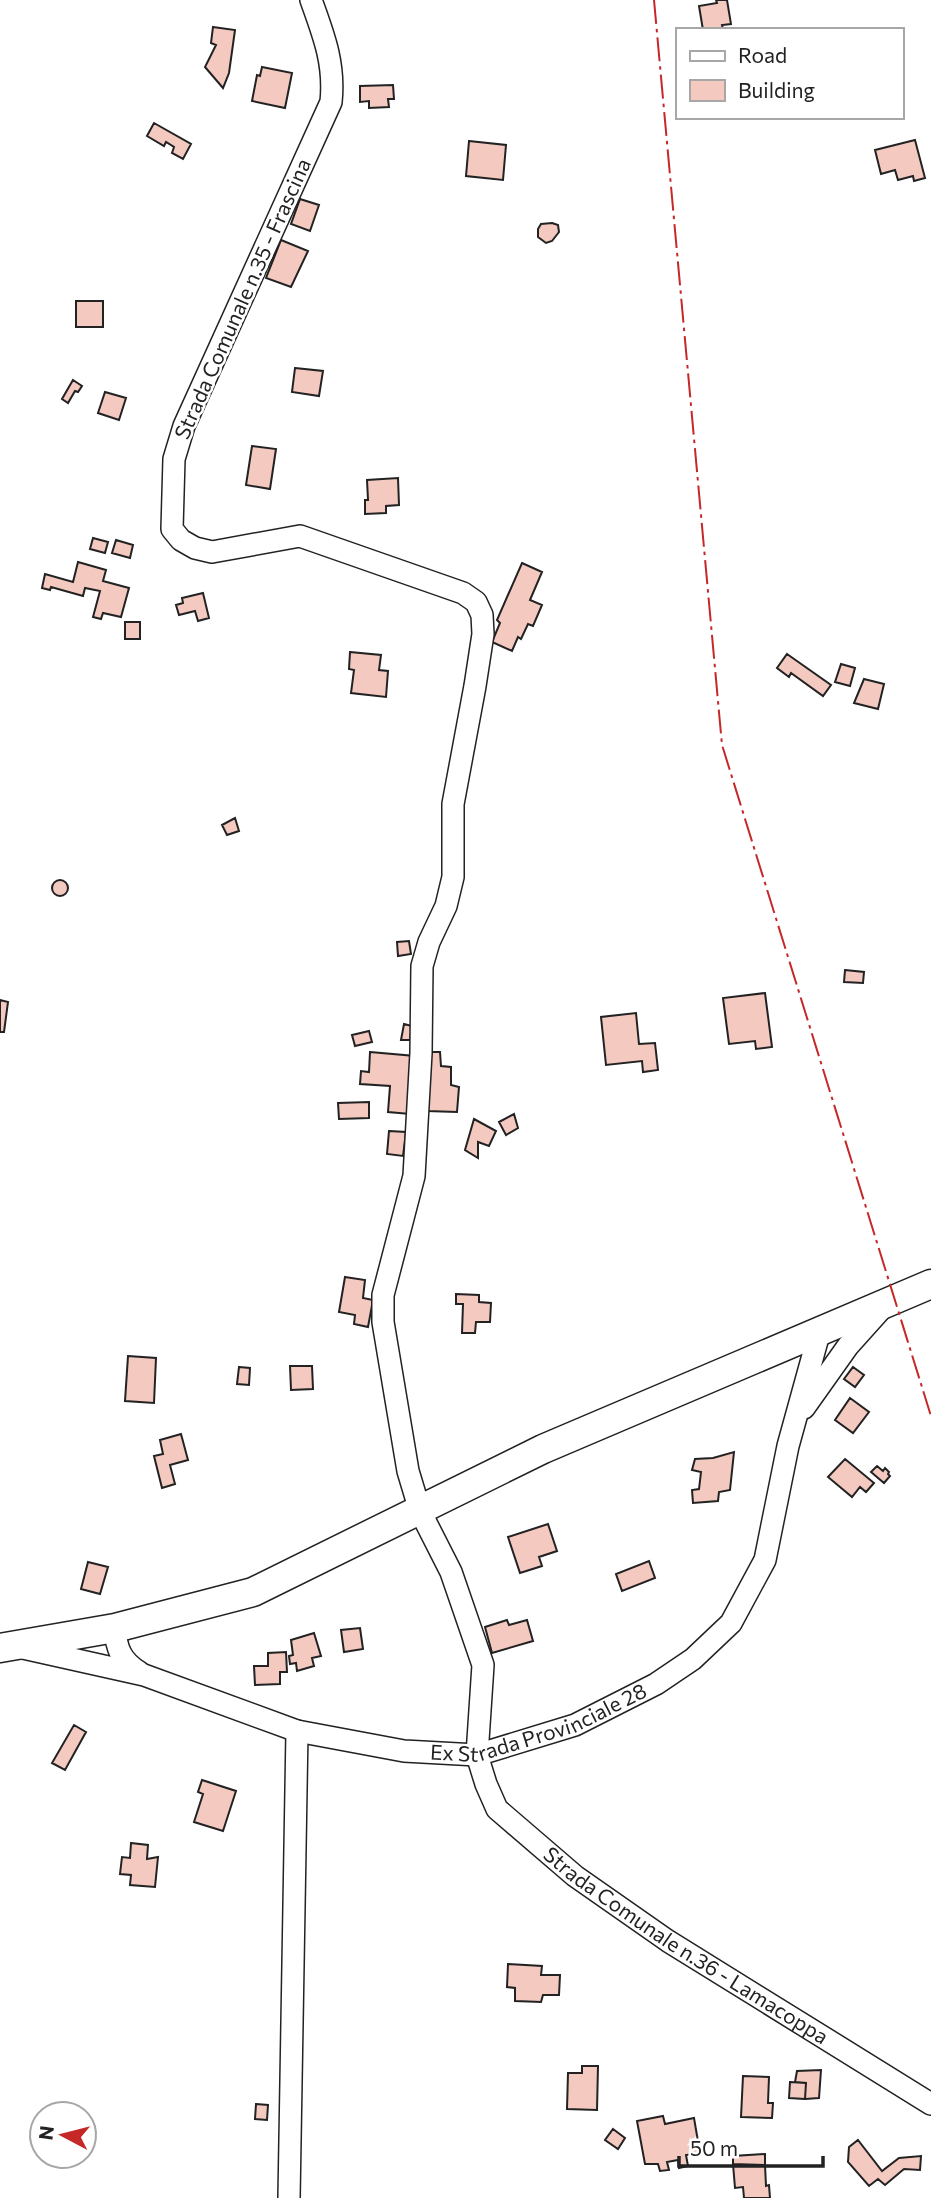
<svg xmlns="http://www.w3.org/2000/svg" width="931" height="2198" viewBox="0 0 931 2198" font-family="Commissioner,sans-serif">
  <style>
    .building { fill: #f3c9c0; stroke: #222; stroke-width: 2 }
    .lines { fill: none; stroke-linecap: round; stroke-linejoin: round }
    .minor-casing { stroke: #222; stroke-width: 24 }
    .major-casing { stroke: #222; stroke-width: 31 }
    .minor { stroke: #fff; stroke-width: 21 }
    .major { stroke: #fff; stroke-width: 28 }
    .power { stroke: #c62828; stroke-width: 2; stroke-dasharray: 24 5 3.5 5; stroke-linecap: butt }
    .labels { text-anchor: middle; stroke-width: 5; stroke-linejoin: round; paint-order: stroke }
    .street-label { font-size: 21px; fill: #222; stroke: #fff }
  </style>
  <rect width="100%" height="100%" fill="#fff"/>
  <path class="building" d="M716,0H727L731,24L722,25L723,29L703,30L699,6L717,3Z
    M213,27L235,30L229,73L223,88L205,67L216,45L211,43Z
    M262,67L292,73L285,108L252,101L257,75L260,76Z
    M393,85L394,99H388L389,107L369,108V101L360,102V86Z
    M154,123L191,144L183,159L172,153L174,147L166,142L164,146L147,136Z
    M915,140L925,178L914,181L913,176L898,180L895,170L881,174L875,150Z
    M469,141L506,145L503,180L466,176Z
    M300,199L319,205L310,231L291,224Z
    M552,223L558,225L559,232L552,241L546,243L538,237V229L541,224Z
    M281,240L308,251L291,287L266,278Z
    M76,301H103V327H76Z
    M295,368L323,371L319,396L292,392Z
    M73,380L82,386L78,392L75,391L68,403L62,399Z
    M105,392L126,398L119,420L98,413Z
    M252,446L276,449L270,489L246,485Z
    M398,478L399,505L386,506V513L365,514V500H368L367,480Z
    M93,538L108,542L105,553L90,549Z
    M116,540L133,545L130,558L112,553Z
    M78,562L106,570L103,581L129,588L121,617L103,613L101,619L93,617L100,591L85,588L83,596L51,587L50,590L42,588L45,574L73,582Z
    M522,563L542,572L530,600L542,605L533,626L528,624L521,639L518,637L512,651L492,642L500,623L497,620Z
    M203,593L209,618L198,621L195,611L179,615L176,605L183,603L182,598Z
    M125,622H140V639H125Z
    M350,652L381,655L379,670L388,671L386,697L351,693L354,670L349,669Z
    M787,654L831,685L823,696L791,673L789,677L777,668Z
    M841,664L855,668L850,686L835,682Z
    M864,679L884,684L878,709L854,703Z
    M235,818L239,831L227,835L222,825Z
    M52 888a8 8 0 1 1 16 0a8 8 0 1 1-16 0Z
    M409,941L411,954L398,956L397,942Z
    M845,970L864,972L863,983L844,982Z
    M765,993L772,1047L756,1049L755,1041L729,1044L723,998Z
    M0,1000L8,1002L4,1032H0Z
    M636,1013L639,1044L655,1043L658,1070L643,1072L642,1061L606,1065L601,1017Z
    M404,1024L412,1026L410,1040H401Z
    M369,1031L372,1042L355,1046L352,1035Z
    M370,1052L415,1056L410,1114L388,1112L390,1086L360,1084L361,1071L369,1072Z
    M429,1052H440L441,1066L451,1067V1085L459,1087L457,1112L427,1111Z
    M369,1102V1118L339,1119L338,1103Z
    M514,1114L518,1128L506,1135L499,1122Z
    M474,1119L496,1131L489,1146L478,1142V1158L465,1150Z
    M389,1131L406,1132L403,1156L387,1154Z
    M345,1277L365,1280L363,1298L373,1300L368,1327L354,1324L355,1315L339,1312Z
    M456,1294L479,1295V1302L491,1303L490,1322H476L475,1333H462L463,1304H456Z
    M128,1356L156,1358L154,1403L125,1401Z
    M290,1366H312L313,1389L291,1390Z
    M239,1367L250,1368L249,1385L237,1384Z
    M853,1367L864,1375L855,1387L844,1379Z
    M850,1398L869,1412L853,1433L835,1420Z
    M181,1434L188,1460L170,1465L175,1484L162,1488L154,1456L163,1454L160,1440Z
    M734,1452L730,1490L719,1492L718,1501L693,1503L692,1490L699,1489L701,1472L692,1470L695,1459L713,1458Z
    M845,1459L874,1483L866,1492L860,1487L852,1497L828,1477Z
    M877,1466L883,1471L885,1468L889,1472L888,1474L890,1476L884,1483L871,1472Z
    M548,1524L557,1551L539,1557L542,1566L520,1573L508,1537Z
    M649,1561L655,1578L622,1591L616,1574Z
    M88,1562L108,1567L100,1594L81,1589Z
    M507,1620L509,1625L527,1620L533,1641L492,1653L485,1627Z
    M360,1628L363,1649L344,1652L341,1630Z
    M314,1633L321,1656L312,1658L314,1666L297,1671L296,1663L290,1664L289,1656L293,1655L291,1640Z
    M286,1652L287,1672H280V1684L255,1685L254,1666H268V1653Z
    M74,1725L86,1732L65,1770L52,1763Z
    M202,1780L236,1791L223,1831L194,1822L203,1794L198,1792Z
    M131,1843L148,1845L147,1859L158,1857L155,1887L130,1885L131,1875L120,1874L122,1857L130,1858Z
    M508,1964L542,1966L541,1975H560L559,1995H543L541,2002L515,2001V1988L507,1987Z
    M582,2066H598L597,2110L567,2109L568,2073H582Z
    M821,2070L819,2098L805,2099L806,2083L795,2082L797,2071Z
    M743,2076L769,2077L768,2103H773L772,2118L741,2117Z
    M790,2082L806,2083L805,2099L789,2098Z
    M256,2104L268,2105L267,2120L255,2119Z
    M663,2116L665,2124L694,2118L700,2153L686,2155L688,2166L679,2168L678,2160L667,2162L669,2170L660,2171L658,2164H645L637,2121Z
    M613,2129L625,2138L618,2149L605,2140Z
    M858,2140L882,2171L899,2158L921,2156L920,2170L904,2169L885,2185L878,2179L869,2186L848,2162L849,2147Z
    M765,2154V2165L733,2164V2156Z
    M733,2164L765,2165L766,2186L769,2185L770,2198H744L743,2187L735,2188Z"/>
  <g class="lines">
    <defs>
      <g id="minor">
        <path id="s1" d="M311,0C324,36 335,64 331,102L184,426L174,459L172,529L181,540L195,548L212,552L300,536L463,593L476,602L482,615L483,634L475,686L453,804V877L446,906L429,942L422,966L421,1053L414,1176L383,1295V1322L408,1471L420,1511L451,1572L483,1665L477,1755L486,1784L497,1809L575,1876L668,1941L931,2104"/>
        <path d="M804,1408L848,1346L883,1307"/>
        <path d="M115,1628C116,1648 121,1661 139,1672"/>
        <path id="s2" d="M23,1648L144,1675L297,1731L404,1751L477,1755L575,1725L656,1684L693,1659L731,1623L765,1560L788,1446L820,1330"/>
        <path d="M289,2198L297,1731"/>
      </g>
      <path id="major" d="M0,1648L115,1628L253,1592L543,1449L931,1284"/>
    </defs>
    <use href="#minor" class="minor-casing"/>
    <use href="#major" class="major-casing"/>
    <use href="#minor" class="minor"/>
    <use href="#major" class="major"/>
    <path class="power" d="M654,0L722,745L931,1416"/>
  </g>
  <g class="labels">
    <g class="street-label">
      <text transform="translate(243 299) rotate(-66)" y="7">Strada Comunale n.35 - Frascina</text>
      <text dy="7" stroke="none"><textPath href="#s2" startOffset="536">Ex Strada Provinciale 28</textPath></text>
      <text dy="7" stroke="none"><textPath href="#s1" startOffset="2366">Strada Comunale n.36 - Lamacoppa</textPath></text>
    </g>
  </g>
  <rect x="676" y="28" width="228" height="91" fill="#ffffff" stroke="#a7a7a7" stroke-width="2"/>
  <rect x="690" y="51" width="35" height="10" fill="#ffffff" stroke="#a7a7a7" stroke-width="2"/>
  <text x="738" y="63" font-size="21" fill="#222222">Road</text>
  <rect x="690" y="80" width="35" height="21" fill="#f3c9c0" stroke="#a7a7a7" stroke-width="2"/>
  <text x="738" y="98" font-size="21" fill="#222222">Building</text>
  <g transform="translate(63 2135) rotate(277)"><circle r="33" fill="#ffffff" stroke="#a7a7a7" stroke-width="2"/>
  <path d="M0-5L12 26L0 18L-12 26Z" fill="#c62828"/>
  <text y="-10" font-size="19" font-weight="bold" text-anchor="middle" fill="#222222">N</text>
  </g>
  <path d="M679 2156v10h144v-10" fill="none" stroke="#222222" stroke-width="3.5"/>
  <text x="690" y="2156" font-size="21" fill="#222222" stroke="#ffffff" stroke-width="5" paint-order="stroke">50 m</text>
</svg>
